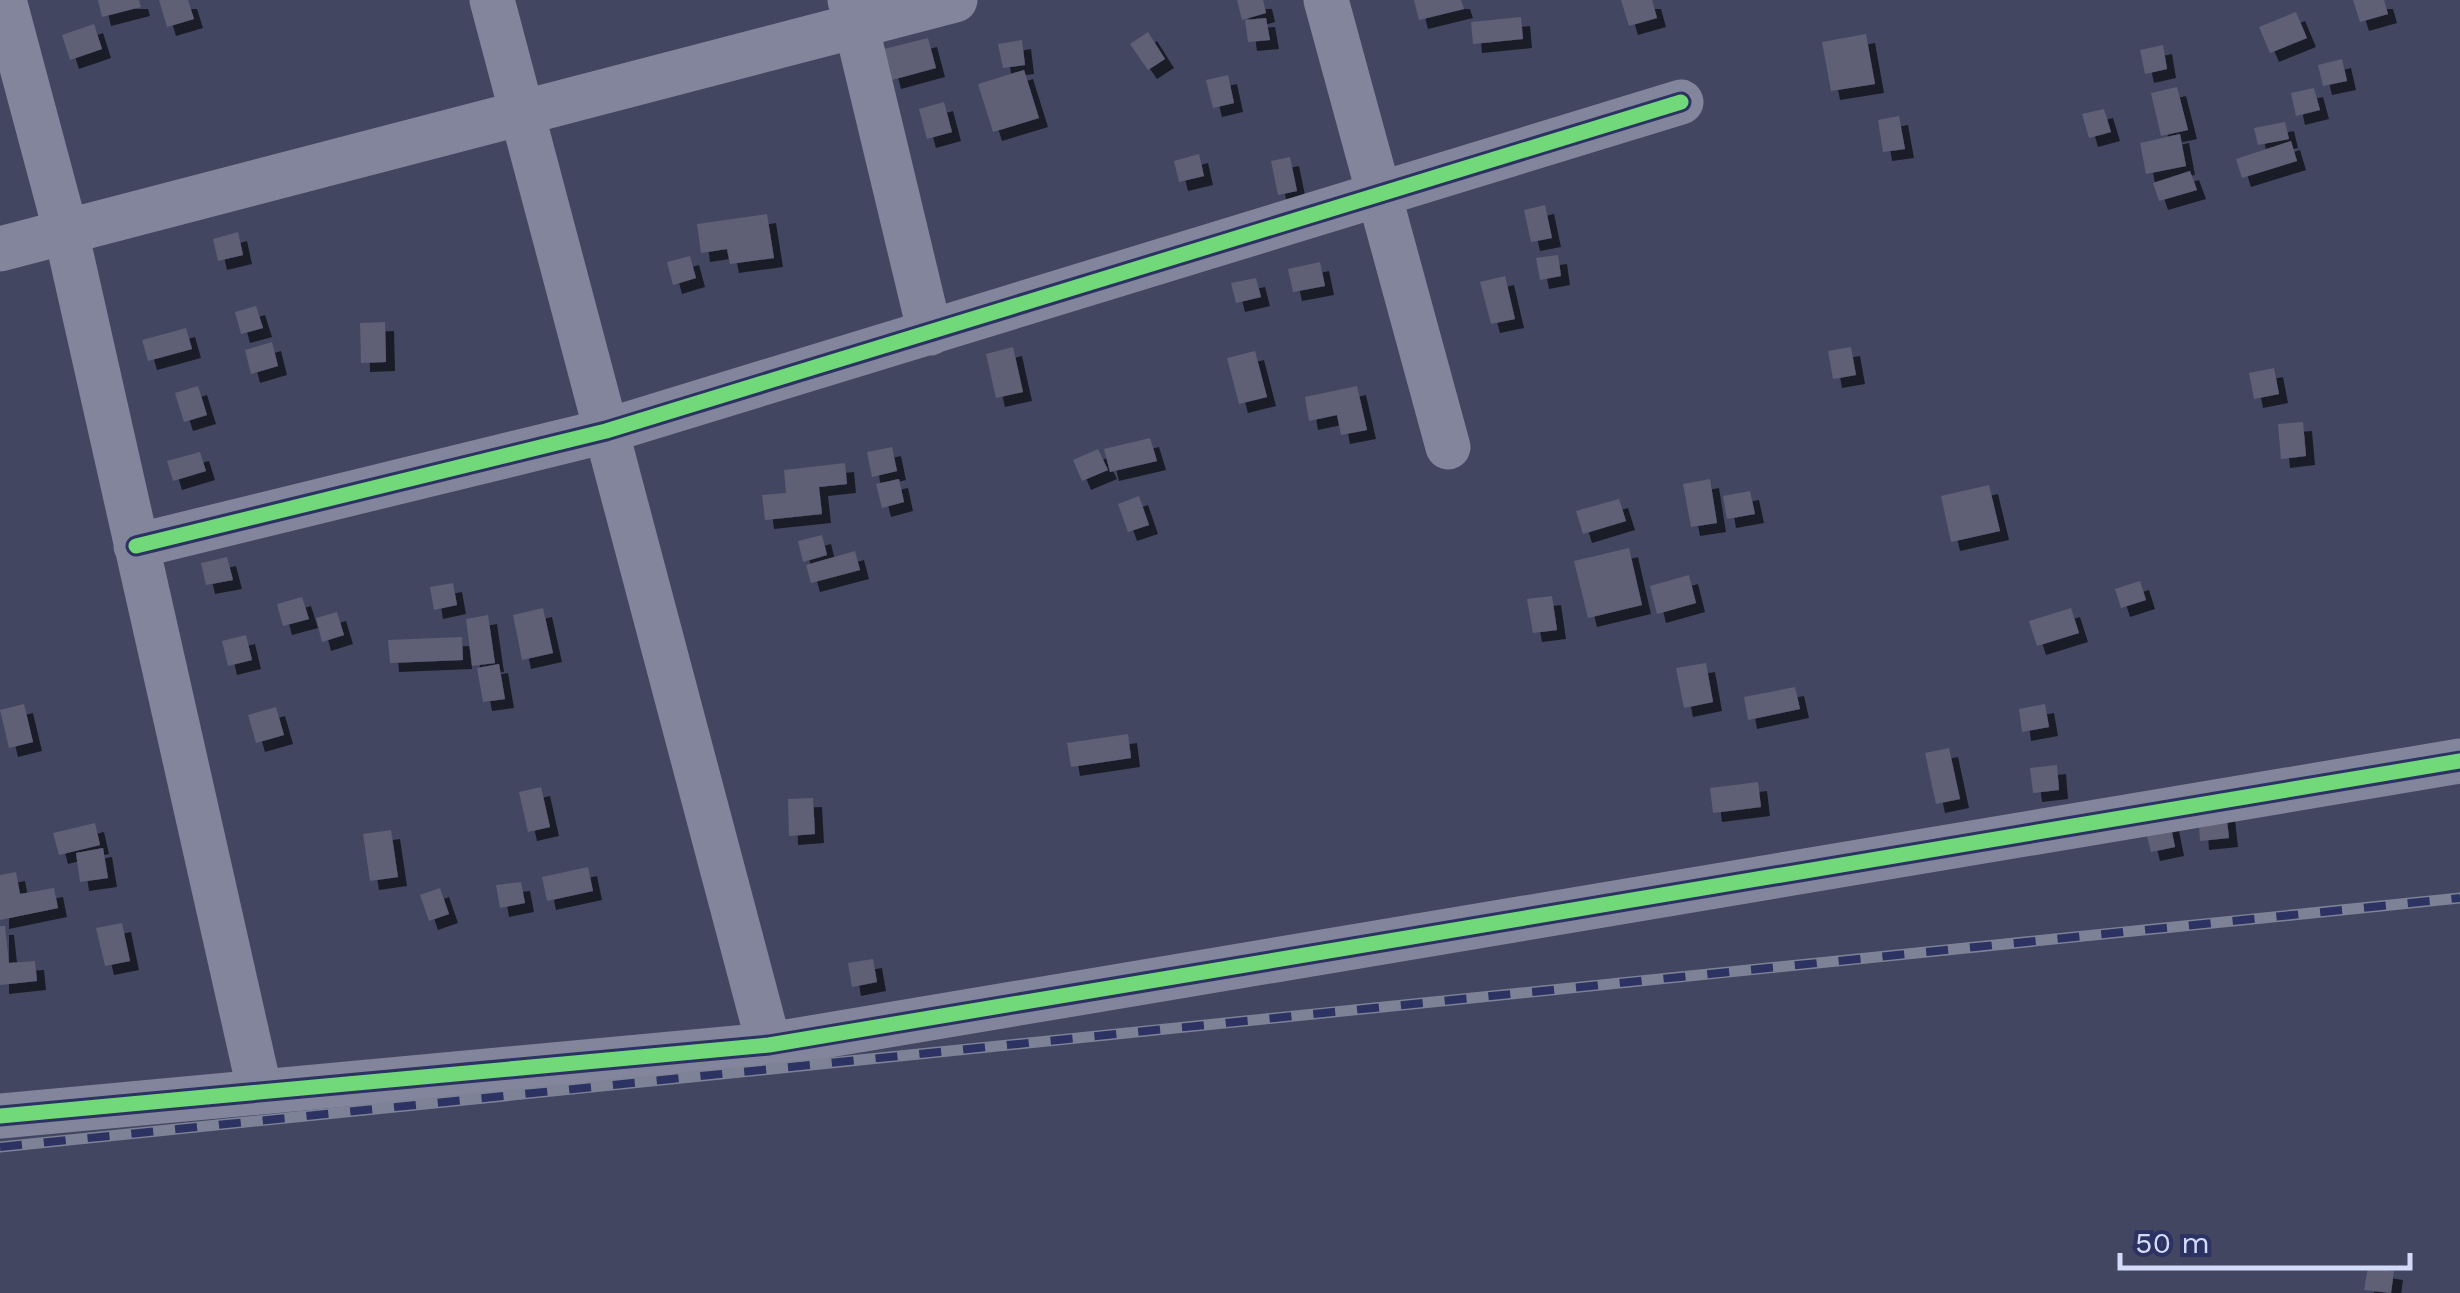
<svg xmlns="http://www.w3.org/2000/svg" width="2460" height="1293" viewBox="0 0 2460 1293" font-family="'Work Sans',sans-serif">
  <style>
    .building { fill: #5f5f76; filter: url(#shadow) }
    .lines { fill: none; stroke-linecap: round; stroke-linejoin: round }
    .minor { stroke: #82859b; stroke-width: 45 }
    .rail-casing { stroke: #7e8297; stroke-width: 11 }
    .rail { stroke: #2c3262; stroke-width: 8; stroke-dasharray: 22; stroke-linecap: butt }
    .cycleway-casing { stroke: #2c3262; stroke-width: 21 }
    .cycleway { stroke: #71d979; stroke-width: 15 }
  </style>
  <defs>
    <filter id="shadow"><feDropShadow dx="9" dy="9" stdDeviation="0" flood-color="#0009"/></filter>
  </defs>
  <rect width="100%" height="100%" fill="#424661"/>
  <path class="building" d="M98,0H139L141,7L102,17Z
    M159,0H188L194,19L167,27Z
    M1237,0H1263L1266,13L1242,20Z
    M1414,0H1461L1464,9L1419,20Z
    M1621,0H1652L1657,18L1629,26Z
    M2353,0H2384L2388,14L2360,22Z
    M2296,12L2307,38L2270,53L2259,27Z
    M1521,17L1523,39L1473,44L1471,22Z
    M1266,18L1270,40L1248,42L1245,20Z
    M94,24L102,49L70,60L62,35Z
    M1148,32L1165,59L1148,70L1130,44Z
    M1866,34L1875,84L1831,91L1822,42Z
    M928,38L936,68L892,80L884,49Z
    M1022,40L1025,65L1003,68L998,44Z
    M2163,45L2167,69L2145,74L2140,50Z
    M2342,59L2347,81L2323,86L2318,65Z
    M1024,70L1039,118L993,132L978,84Z
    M1228,75L1234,103L1213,108L1206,80Z
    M2177,87L2188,130L2161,136L2151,93Z
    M2314,88L2320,110L2296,116L2291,93Z
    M944,102L952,132L927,139L919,109Z
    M2104,109L2111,132L2089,138L2082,114Z
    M1899,116L1905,149L1883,152L1878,120Z
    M2285,122L2289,139L2258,145L2254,128Z
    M2180,134L2186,166L2146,174L2140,143Z
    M2291,141L2297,161L2242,178L2236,159Z
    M1199,154L1204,176L1179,182L1174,161Z
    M1290,157L1297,191L1278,195L1271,161Z
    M2190,171L2197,190L2159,201L2153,183Z
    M1545,205L1552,238L1531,242L1524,210Z
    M767,214L774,258L730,264L727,249L701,253L697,224Z
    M238,232L243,255L218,261L213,239Z
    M1558,255L1561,276L1540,280L1536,258Z
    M690,256L696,278L673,285L667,262Z
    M1320,262L1325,286L1293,292L1288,269Z
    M1505,276L1515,319L1491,324L1480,282Z
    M1256,278L1261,297L1236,303L1231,283Z
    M256,306L263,328L241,334L235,312Z
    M385,322L386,362L361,363L360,323Z
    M186,328L192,349L148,361L142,340Z
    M272,342L278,366L251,374L245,350Z
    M1013,347L1023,392L996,398L986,354Z
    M1851,347L1856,375L1833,379L1828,351Z
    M1255,351L1267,397L1239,404L1227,358Z
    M2274,368L2279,394L2254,399L2249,373Z
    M198,386L207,415L184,422L175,393Z
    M1357,386L1367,430L1341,435L1337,415L1309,421L1305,397Z
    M2303,422L2306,456L2281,459L2278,424Z
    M1150,438L1157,461L1110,472L1104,449Z
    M892,447L897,471L872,477L867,452Z
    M1098,449L1108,470L1082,481L1073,460Z
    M200,452L206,471L173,481L167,461Z
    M845,463L847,484L819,487L822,514L765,520L762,495L786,493L784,470Z
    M899,479L904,502L882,508L876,484Z
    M1710,479L1717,523L1691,527L1683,484Z
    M1989,485L2000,531L1951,542L1941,496Z
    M1750,491L1755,514L1727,519L1723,496Z
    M1139,496L1149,525L1128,532L1118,504Z
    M1619,499L1626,521L1583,534L1576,511Z
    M822,535L827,555L803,562L798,541Z
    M1629,548L1642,605L1588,618L1574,561Z
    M855,551L860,570L811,583L806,565Z
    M227,557L233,580L206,585L201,563Z
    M1689,575L1696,603L1657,614L1650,586Z
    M2140,581L2146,600L2121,608L2115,589Z
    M453,583L457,605L434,610L430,587Z
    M1552,596L1557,630L1533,633L1527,599Z
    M302,597L309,619L283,626L277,604Z
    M543,608L553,653L522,660L513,615Z
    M2071,608L2079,633L2037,646L2029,621Z
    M337,612L344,635L322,642L316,618Z
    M488,615L495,663L472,666L466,619Z
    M246,635L252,660L228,666L222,641Z
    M462,637L463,660L390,663L388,640Z
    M1706,663L1713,702L1684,708L1676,668Z
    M499,664L505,699L483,702L477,668Z
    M1795,687L1800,709L1748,720L1744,697Z
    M24,704L33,742L9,748L0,710Z
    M2045,704L2049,727L2022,732L2019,709Z
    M276,707L284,735L256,743L248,715Z
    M1128,734L1131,758L1071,767L1067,743Z
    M1949,748L1960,799L1936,804L1925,753Z
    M2057,765L2059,790L2033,793L2030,768Z
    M1758,782L1761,807L1713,813L1710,788Z
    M541,787L550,827L528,832L519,792Z
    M813,798L815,834L789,836L788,799Z
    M2226,811L2229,838L2200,841L2198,814Z
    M2170,822L2175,847L2151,852L2145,828Z
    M95,823L100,845L59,855L53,833Z
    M391,830L398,877L370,881L363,834Z
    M103,848L108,878L80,882L76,853Z
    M588,867L593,891L547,901L542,877Z
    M16,872L20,894L54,888L58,908L0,920V875Z
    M521,882L525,903L500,908L496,885Z
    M440,888L449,914L429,921L420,895Z
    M122,923L130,961L105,966L96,928Z
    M0,926H5L9,963L35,961L37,981L0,985Z
    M873,959L877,982L852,987L848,963Z
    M2368,1267L2394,1271L2391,1293L2364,1290Z"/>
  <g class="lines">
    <path class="minor" d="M4,0L66,232L260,1092
      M492,0L769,1045
      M850,0L930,333
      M1326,0L1448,447
      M0,249L955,0
      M136,546L606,431L1681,102
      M0,1116L769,1045L2460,761"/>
    <defs>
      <path id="rail" d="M0,1147L2460,898"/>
    </defs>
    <use href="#rail" class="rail-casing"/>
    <use href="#rail" class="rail"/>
    <defs>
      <path id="cycleway" d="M136,546L606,431L1681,102
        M0,1116L769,1045L2460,761"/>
    </defs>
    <use href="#cycleway" class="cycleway-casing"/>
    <use href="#cycleway" class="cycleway"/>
  </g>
  <path d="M2120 1253v15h290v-15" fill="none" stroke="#d4dbfa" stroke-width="5"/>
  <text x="2135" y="1253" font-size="30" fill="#d4dbfa" stroke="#2c3262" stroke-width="8" paint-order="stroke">50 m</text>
</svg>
